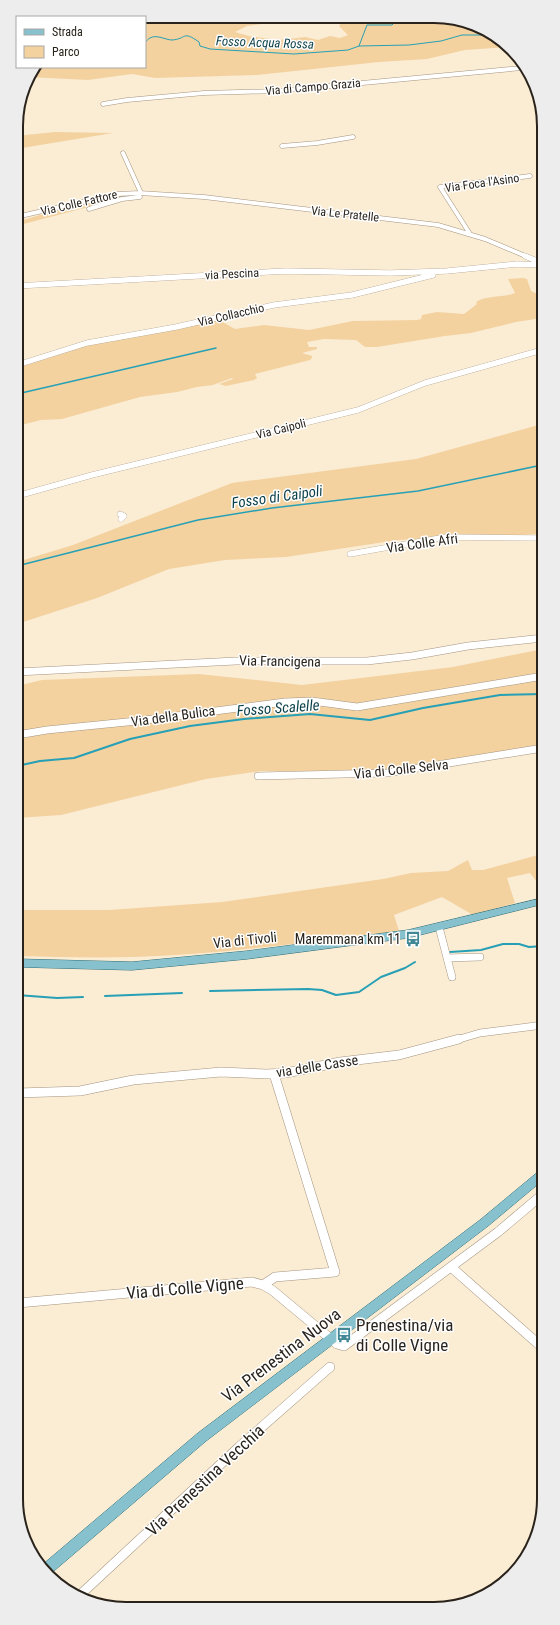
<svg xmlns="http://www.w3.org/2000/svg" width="560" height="1625" viewBox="0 0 560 1625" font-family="'Roboto Condensed',sans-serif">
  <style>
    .green { fill: #f3d2a0 }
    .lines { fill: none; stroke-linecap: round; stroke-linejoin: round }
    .stream-far2 { stroke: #27a0b6; stroke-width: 1 }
    .stream-far1 { stroke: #27a0b6; stroke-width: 1.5 }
    .stream { stroke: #27a0b6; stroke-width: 2 }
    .minor-far3-casing { stroke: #a49580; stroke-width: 5 }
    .minor-far2-casing { stroke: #a49580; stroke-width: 6 }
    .minor-far1-casing { stroke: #a49580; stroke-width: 8 }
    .minor-casing { stroke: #a49580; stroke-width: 10 }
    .major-casing { stroke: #316f79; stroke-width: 1 }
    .minor-far3 { stroke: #fff; stroke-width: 4 }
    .minor-far2 { stroke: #fff; stroke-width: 5.5 }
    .minor-far1 { stroke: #fff; stroke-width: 7 }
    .minor { stroke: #fff; stroke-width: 9 }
    .major { fill: #86c1cd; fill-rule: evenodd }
    .labels { text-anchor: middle; stroke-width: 3; stroke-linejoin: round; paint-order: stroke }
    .far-street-label { font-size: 12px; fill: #29231b; stroke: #fff }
    .far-water-label { font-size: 13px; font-style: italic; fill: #093e47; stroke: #fff }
    .street-label { font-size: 14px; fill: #29231b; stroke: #fff }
    .poi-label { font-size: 14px; fill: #29231b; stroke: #fff; text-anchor: end }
    .water-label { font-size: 15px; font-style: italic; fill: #093e47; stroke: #fff }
    .near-street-label { font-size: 17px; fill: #29231b; stroke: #fff }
    .near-poi-label { font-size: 17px; fill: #29231b; stroke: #fff; text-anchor: start }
    .rim { fill: none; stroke: #29231b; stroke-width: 2 }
  </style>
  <rect width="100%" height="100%" fill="#fbecd4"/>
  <path class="green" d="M259,17H314L247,26L235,32L249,36L280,40L305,37L318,40L330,36L340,38L348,35L339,26L345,17L456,18L509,47L465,50L427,59L379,62L257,75L155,78L132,74L88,80L28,77L35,67H145V22L168,20H226Z
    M55,132L113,133L16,149V136Z
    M133,194L138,195L126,197L16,226V222L47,213L115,196Z
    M523,278L527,279L531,291L542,296V318L516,322L471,333L445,336L377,347H365L356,340L324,339L307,342L309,347H317V349L302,353L312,356V358L310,360L255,374L257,378L254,380L226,386L219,384L233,379L232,378L213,385L197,387L177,392L140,397L62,419L41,420L17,426V368L83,346L219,320L235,329L264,325L309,330L353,321L417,320L421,319L422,315L437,312L464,314L477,304L476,302C487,295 502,298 515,293L508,279Z
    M542,424V534L398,540L286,557L225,560L169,569L97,598L17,624V562L73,545L232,483L416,459Z
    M543,649V750L521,755L407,769L308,771H261L206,779L61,815L17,818V686L42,680L199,674L302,685L453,667Z
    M538,855H543V890L530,873L507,878L515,903L473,915L442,897L394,915L399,931C311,941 221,955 133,957C94,958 56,957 17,956V909L26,910H109L222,902L383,879L411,873L448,871L468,860L472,870H483Z"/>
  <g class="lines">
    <path class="stream-far2" d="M145,42C147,41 148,39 150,38C156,34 166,40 172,40C187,39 182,30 199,42L200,46L210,49L294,54L348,50L359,46L409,45L441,41L462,35H487
      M359,46L367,25H392L399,18"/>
    <path class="stream-far1" d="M17,394L216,348
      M17,566L198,520L272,508L418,491L542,465"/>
    <path class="stream" d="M17,766L40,761L74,758L130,739L190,726L244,719L310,714L370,720L423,708L500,695L543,694
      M450,952L481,950L503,944H519L529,947L543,946
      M210,991L308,989L322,990L336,995L359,992L381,977L405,968L415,962
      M17,995L57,998L83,997
      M105,996L182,993"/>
    <defs>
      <path id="minor-far3" d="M141,17L146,16
        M103,104L127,100L204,93L277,91L522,68
        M282,146L317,143L353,137
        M123,153L141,193
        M89,209L122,199L140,197
        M16,217L118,194L139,193L204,197L438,225L485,239L528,257
        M470,234L440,187L530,176"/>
      <path id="minor-far2" d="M525,256L542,263
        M16,286L286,271L390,273L447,271L517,264L542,265
        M17,365L87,343L176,327L274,305L352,295L433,275
        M17,496L92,475L358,410L425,383L542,350
        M120,514L124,516L121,519
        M350,554L446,537L542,538"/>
      <path id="minor-far1" d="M17,672L236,661H367L412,656L468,646L543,638
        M17,735L47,730L137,721L285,702L312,701L357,707L543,676
        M258,776L387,773L543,748
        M439,927L452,977
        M447,958L480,957
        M456,1040L480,1033L543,1025"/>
      <path id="minor" d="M18,1093L80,1091L133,1080L221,1072L267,1074L286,1073L340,1062L399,1055L459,1039
        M451,1267L544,1349
        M263,1285L275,1277L335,1272L274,1074
        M18,1303L252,1282L263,1285L272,1290L337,1344L344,1346L498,1232L543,1194
        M81,1594L239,1447L330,1367"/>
      <path id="major" d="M543,898V904L408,938L247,959L132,970L17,967V959L132,962L247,951L408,930Z
        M543,1169V1180L488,1226L206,1441L48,1576L42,1565L198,1433L480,1220L539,1171Z"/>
    </defs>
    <use href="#minor-far3" class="minor-far3-casing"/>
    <use href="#minor-far2" class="minor-far2-casing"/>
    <use href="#minor-far1" class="minor-far1-casing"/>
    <use href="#minor" class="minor-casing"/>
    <use href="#major" class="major-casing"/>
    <use href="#minor-far3" class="minor-far3"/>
    <use href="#minor-far2" class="minor-far2"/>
    <use href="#minor-far1" class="minor-far1"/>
    <use href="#minor" class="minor"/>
    <use href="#major" class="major"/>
  </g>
  <defs>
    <symbol id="bus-bare" viewBox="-9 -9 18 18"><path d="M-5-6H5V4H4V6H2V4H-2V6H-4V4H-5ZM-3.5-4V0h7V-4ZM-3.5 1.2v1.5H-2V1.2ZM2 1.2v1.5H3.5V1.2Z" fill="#428795" stroke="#fff" stroke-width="2.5" paint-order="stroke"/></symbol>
  </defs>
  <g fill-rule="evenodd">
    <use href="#bus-bare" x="402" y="928" width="22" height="22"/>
    <use href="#bus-bare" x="333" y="1324" width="22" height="22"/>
  </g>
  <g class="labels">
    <g class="far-street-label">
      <text transform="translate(313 87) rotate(-5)" y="4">Via di Campo Grazia</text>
      <text transform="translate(482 183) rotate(-8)" y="4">Via Foca l'Asino</text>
      <text transform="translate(79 203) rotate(-13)" y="4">Via Colle Fattore</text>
      <text transform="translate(345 214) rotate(6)" y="4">Via Le Pratelle</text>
      <text transform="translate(232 274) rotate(-3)" y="4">via Pescina</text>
      <text transform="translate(231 315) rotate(-13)" y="4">Via Collacchio</text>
      <text transform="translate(281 429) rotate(-14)" y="4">Via Caipoli</text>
    </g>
    <g class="far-water-label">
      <text transform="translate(265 42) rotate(2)" y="5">Fosso Acqua Rossa</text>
    </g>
    <g class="street-label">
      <text transform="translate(422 543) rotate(-8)" y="5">Via Colle Afri</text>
      <text transform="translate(280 661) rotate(1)" y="5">Via Francigena</text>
      <text transform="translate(173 716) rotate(-8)" y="5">Via della Bulica</text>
      <text transform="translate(401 769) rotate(-6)" y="5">Via di Colle Selva</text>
      <text transform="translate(245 940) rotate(-6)" y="5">Via di Tivoli</text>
      <text transform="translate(317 1066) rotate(-9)" y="5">via delle Casse</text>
    </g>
    <g class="poi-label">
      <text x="401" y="944">Maremmana km 11</text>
    </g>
    <g class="water-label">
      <text transform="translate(277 497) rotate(-8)" y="5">Fosso di Caipoli</text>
      <text transform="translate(278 708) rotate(-4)" y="5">Fosso Scalelle</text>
    </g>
    <g class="near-street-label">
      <text transform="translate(185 1288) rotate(-5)" y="6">Via di Colle Vigne</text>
      <text transform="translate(281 1355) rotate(-37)" y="6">Via Prenestina Nuova</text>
      <text transform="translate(205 1480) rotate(-43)" y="6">Via Prenestina Vecchia</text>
    </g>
    <g class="near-poi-label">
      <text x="356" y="1331">Prenestina/via<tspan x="356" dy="20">di Colle Vigne</tspan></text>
    </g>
  </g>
  <path d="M0 0H560V1625H0ZM126 23H434A103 103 0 0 1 537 126V1499A103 103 0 0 1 434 1602H126A103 103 0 0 1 23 1499V126A103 103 0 0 1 126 23Z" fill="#eeeded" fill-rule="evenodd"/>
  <path class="rim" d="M126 23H434A103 103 0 0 1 537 126V1499A103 103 0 0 1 434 1602H126A103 103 0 0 1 23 1499V126A103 103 0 0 1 126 23Z"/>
  <rect x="16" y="16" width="130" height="52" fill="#ffffff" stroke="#a9a7a4"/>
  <rect x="24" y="29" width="20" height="6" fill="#86c1cd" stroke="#a9a7a4"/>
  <text x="52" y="36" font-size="12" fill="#29231b">Strada</text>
  <rect x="24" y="46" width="20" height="12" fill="#f3d2a0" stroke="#a9a7a4"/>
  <text x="52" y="56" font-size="12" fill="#29231b">Parco</text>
</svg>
